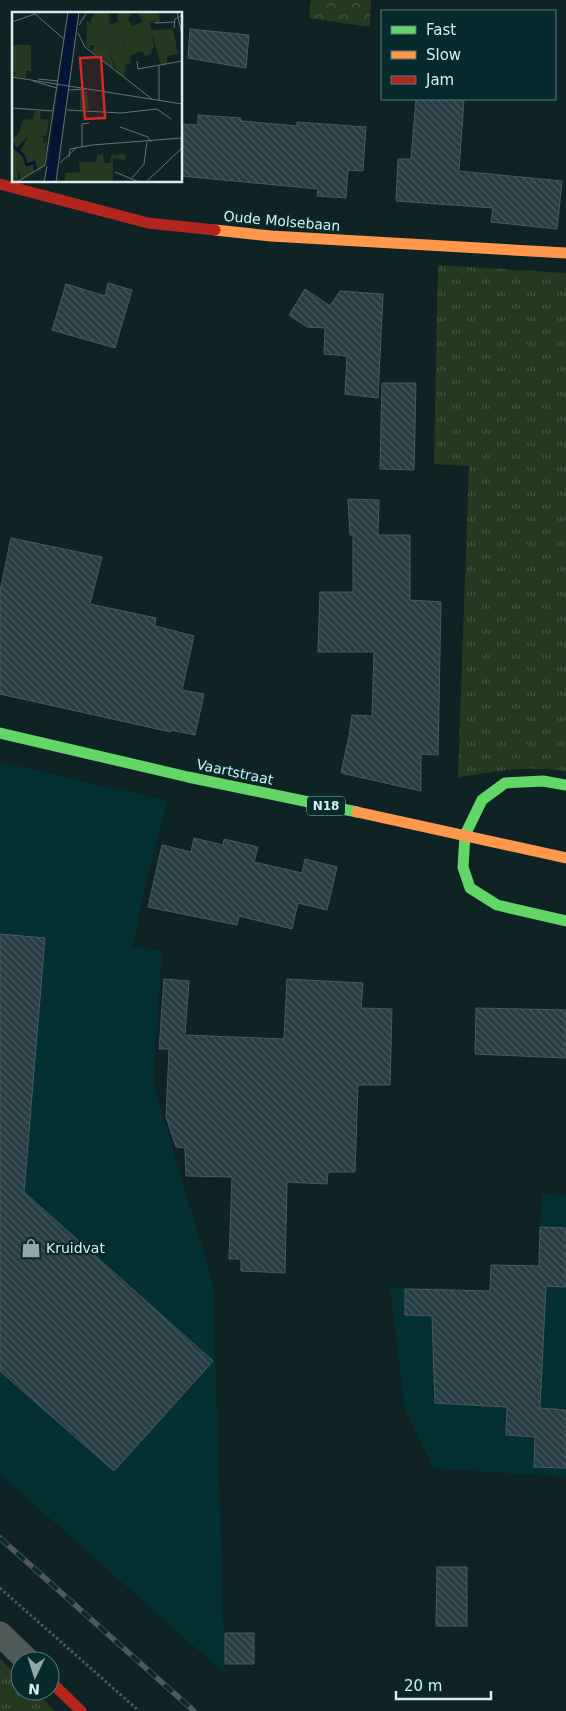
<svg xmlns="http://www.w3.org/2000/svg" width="566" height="1711" viewBox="0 0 566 1711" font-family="'DejaVu Sans',sans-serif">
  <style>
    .built { fill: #053032 }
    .grass { fill: url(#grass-tufts) }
    .forest { fill: url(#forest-crowns) }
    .building { fill: url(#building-back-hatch); stroke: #49595d }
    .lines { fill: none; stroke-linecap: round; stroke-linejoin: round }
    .path { stroke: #4c5958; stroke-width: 3; stroke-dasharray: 2.5 2.5; stroke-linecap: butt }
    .street { stroke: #4e5a57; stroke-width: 25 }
    .fast { stroke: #63d668; stroke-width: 11 }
    .slow { stroke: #ff974d; stroke-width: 11 }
    .jam { stroke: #b3261e; stroke-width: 11 }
    .rail-casing { stroke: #4c5a59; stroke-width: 5.5 }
    .rail { stroke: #072b2c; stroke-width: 4; stroke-dasharray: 11; stroke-linecap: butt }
    .labels { text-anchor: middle; stroke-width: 4.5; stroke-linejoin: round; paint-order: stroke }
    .shield { fill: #072b2c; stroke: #99b4b4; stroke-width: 1 }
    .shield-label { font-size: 12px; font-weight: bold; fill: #d7eeef }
    .street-label { font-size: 14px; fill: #d7eeef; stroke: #072b2c }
    .poi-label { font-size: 14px; fill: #d7eeef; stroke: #072b2c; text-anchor: start }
    .inset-river { fill: none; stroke: #031434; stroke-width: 2.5 }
    .inset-road { fill: none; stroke: #5f7475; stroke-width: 1 }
    .view { fill: #d62828; fill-opacity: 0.15; stroke: #d62828; stroke-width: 2.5 }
    .inset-edge { fill: none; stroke: #d7eeef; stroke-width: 2.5 }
  </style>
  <defs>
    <pattern id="grass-tufts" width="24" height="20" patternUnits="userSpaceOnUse" patternTransform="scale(1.25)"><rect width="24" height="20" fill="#253921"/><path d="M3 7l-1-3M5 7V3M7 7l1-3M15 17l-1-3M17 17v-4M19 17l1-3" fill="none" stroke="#445642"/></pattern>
    <pattern id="forest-crowns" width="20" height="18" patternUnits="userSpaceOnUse" patternTransform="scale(1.25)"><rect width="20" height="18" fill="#253921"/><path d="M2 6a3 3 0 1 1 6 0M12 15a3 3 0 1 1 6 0" fill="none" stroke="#445642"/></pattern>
    <pattern id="building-back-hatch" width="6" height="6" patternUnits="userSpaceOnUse" patternTransform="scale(1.25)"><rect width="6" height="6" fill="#273d42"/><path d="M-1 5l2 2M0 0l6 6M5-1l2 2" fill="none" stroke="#46595e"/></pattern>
  </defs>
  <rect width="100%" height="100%" fill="#0f2324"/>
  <path class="built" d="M0,762L168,801L145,884L133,947L162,950L153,1084L213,1284L225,1674L0,1474Z
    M542,1194L566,1196V1477L433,1468L405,1410L390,1287L536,1291Z"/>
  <path class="grass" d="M438,265L566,273V771C527,766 496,770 458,778L469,466L434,464Z
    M0,1659L20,1678V1691H34L55,1711H0Z"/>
  <path class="forest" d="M311,0H371L370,27L309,18Z"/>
  <path class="building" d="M190,29L249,35L246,68L188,58Z
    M416,99H464L459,171L562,181L557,229L491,222L493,208L396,201L398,159H411Z
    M198,115L241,118V121L297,126V122L366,127L363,171L348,170L346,198L317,196L318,189L181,176V124L198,125Z
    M108,283L132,290L115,348L52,330L66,284L105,296Z
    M305,289L330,306L340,291L383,294L378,398L345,394L347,356L324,354L325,328L307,327L289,315Z
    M382,383H416L414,470L380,469Z
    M348,499L379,500L378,535H410V600L441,602L438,755L421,754V791L341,773L349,736L352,715L372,716L374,652H318L320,592H353V535H350Z
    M11,538L102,557L90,604L156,618L155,626L194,636L182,690L204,694L195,735L171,730V732L0,694V591Z
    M194,838L223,845L224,839L258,847L254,862L302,873L305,859L337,867L327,910L298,903L292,929L239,916L237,925L148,907L162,845L191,852Z
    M0,934L45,938L24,1192L213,1361L114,1471L0,1371Z
    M164,979L189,981L185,1035L284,1039L287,979L363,983L361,1008L392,1009L390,1085H358L355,1172H328L327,1184L287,1182L285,1273L241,1271V1259H229L232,1177L186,1176L185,1148L176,1147L166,1117L169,1049H159Z
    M476,1008L566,1010V1058L475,1054Z
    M540,1227L566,1228V1287L546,1286L540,1408L566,1410V1468L534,1467L535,1437L506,1435L507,1407L435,1403L432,1316L405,1315V1289L490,1291L491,1265L539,1266Z
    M437,1567H467V1626H436Z
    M225,1633H254V1664H225Z"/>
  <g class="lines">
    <path class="path" d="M0,1588L139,1711"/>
    <path class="street" d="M0,1634L28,1661"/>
    <path class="fast" d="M0,733L188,777L357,812
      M566,785L543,781L505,783L482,800L465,835L463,867L470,888L497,905L566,921"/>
    <path class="slow" d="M215,230L271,236L566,253
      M357,812L566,858"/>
    <path class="jam" d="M0,184L148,223L215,230
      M50,1681L81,1711"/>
    <defs>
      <path id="rail" d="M0,1538L194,1711"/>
    </defs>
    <use href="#rail" class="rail-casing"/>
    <use href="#rail" class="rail"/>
  </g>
  <defs>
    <symbol id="shop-bare" viewBox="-9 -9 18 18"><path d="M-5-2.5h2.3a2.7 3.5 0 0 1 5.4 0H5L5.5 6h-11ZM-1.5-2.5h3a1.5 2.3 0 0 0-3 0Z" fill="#91a7a8" stroke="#072b2c" stroke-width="2.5" paint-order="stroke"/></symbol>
  </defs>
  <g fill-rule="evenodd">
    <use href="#shop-bare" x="17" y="1234" width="28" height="28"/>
  </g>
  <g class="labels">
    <rect class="shield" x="307" y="796.5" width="38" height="19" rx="4"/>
    <g class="shield-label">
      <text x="326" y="810">N18</text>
    </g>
    <g class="street-label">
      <text transform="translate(282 221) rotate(5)" y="5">Oude Molsebaan</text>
      <text transform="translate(235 772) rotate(12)" y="5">Vaartstraat</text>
    </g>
    <g class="poi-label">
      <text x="46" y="1253">Kruidvat</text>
    </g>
  </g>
  <g transform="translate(12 12)">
    <rect width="170" height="170" fill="#0f2324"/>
    <path d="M83,0H97L95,13L100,26L96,28L91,15L92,26L85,30L93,28L103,58L80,39L83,33H78V37L74,34L75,8L80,14L89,6L81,3ZM129,0H147L148,11H139L144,6L138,10L127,3ZM161,17L166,42L155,44V52L149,53L139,18ZM121,23L126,40L118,44L119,51L114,52L112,66L105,60V54L109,53L103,31L110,29L113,35L112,26ZM0,33H19V59H14V66L0,64L4,61L0,58ZM75,79L77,97L68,98V80ZM23,99H29L28,107L37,108L34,124H23L31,125L32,132L35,127L32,155L25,160L23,152L19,150L15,152L10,142L14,153H21L23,160L9,168L6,157V169L1,170L0,133L8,140L16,124L4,136L0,127L7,121L11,108L21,107ZM67,150H79L80,158L101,159V167L98,170H53V161L68,160Z" fill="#253921"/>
    <path d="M97,0L98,12L106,10L105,0H121L116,7L120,14L131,10L125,0H129L127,3L138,10L145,7L138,11L142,36L139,37L140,42L132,44L131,39L126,40L120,23L112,26V36L110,29L103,31L110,53L106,54L105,60L93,28L85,31L92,25L89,17L81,18L78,11L81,3L89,6L88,16L92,15L96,28L100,26L95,13ZM91,142L92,151H99V143L114,142L113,148L101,146V159L97,161L79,158V150L85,149V143Z" fill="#253921"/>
    <path d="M57,0H66L43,170H33Z" fill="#031434"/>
    <path class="inset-river" d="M0,133L11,143L15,153L22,150L24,158"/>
    <path class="inset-road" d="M165,0L170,23M23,2L52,27M0,10L23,2M143,11L162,10M67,13L75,0M162,16L163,7L170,3M66,21L73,35L140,87M125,49L126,57L170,49M147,54V88M0,65L170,92M26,67L46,69M21,69L45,76M57,78L74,77M0,96L41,99M55,98L109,101L145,97L159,107M108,115L136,125L139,130M70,135V112L77,111M57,145L58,137L80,133L170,126M48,151L65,135M103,160L127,170M120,166L132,152L135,130M5,170L33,153L56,0M32,170L35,154M44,170L67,0M134,170L170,136"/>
    <path class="view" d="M89,45L93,106L73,107L68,46Z"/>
    <rect width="170" height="170" class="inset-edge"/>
  </g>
  <rect x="381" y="10" width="175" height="90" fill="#072b2c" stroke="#5a797a"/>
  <rect x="391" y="26" width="25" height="8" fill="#63d668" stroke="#5a797a"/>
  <text x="426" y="35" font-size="15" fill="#d7eeef">Fast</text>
  <rect x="391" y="51" width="25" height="8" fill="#ff974d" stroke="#5a797a"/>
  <text x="426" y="60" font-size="15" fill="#d7eeef">Slow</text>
  <rect x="391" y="76" width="25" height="8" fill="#b3261e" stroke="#5a797a"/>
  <text x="426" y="85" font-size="15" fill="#d7eeef">Jam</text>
  <g transform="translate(35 1676) rotate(184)"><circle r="24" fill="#072b2c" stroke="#5a797a"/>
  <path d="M0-4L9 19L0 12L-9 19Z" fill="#91a7a8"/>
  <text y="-8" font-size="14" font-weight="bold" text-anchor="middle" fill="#d7eeef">N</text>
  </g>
  <path d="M396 1691v8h95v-8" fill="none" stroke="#d7eeef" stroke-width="2.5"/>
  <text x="404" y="1691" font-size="15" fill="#d7eeef" stroke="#072b2c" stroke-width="4" paint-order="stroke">20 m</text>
</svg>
